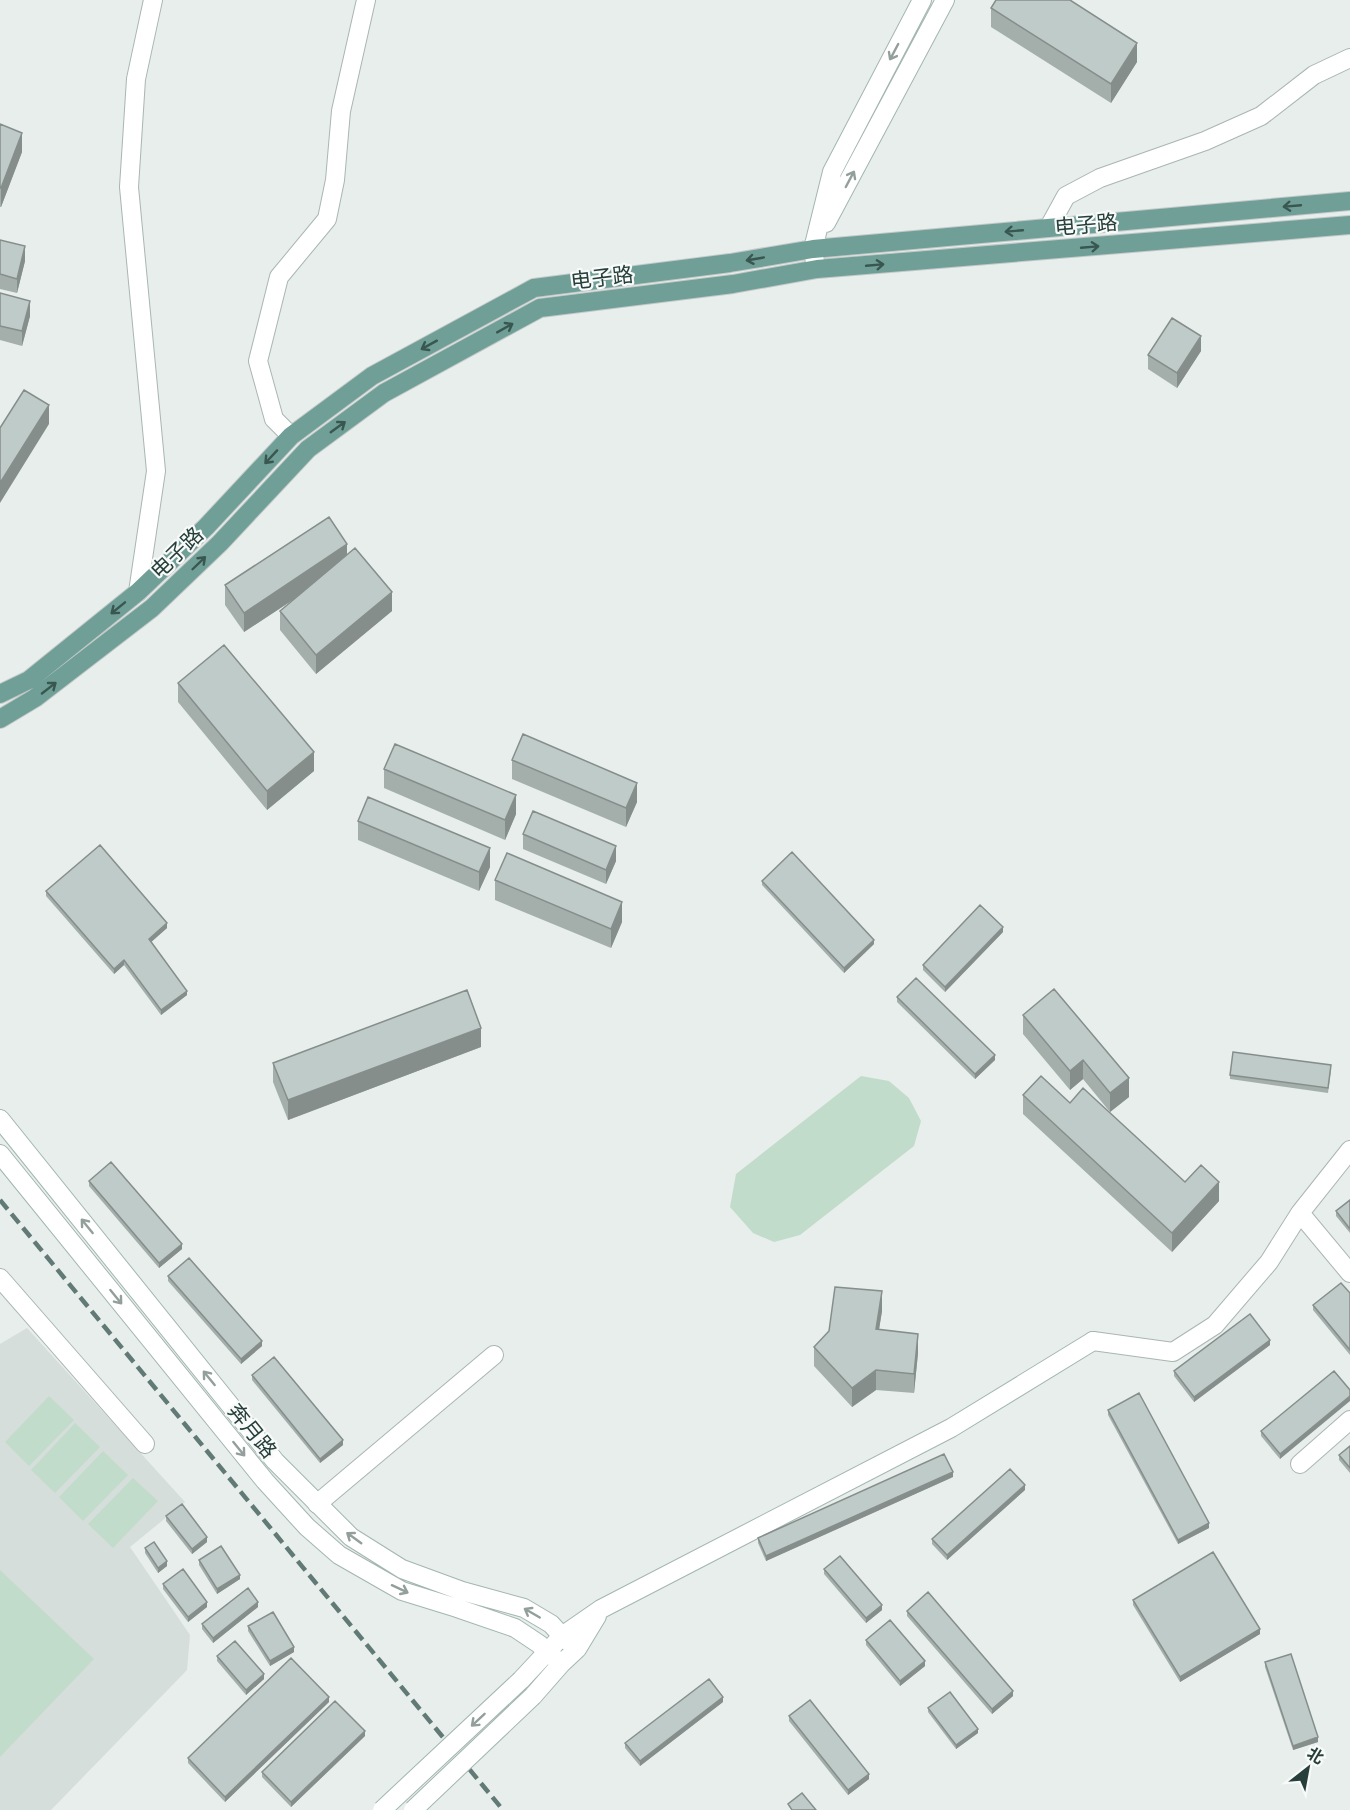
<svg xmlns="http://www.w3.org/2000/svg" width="1350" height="1810" viewBox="0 0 1350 1810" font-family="Jost,'Noto Sans SC',sans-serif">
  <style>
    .built { fill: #d5deda }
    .green { fill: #c2dccc }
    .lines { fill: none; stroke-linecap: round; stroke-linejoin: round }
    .street-casing { stroke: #aab6b2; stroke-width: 20 }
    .secondary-casing { stroke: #a3b6b1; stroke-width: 20 }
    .primary-casing { stroke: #c3c9c8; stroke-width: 20 }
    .street { stroke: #fff; stroke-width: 18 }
    .secondary { stroke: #fff; stroke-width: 18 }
    .primary { stroke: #709f97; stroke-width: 18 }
    .rail { stroke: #627a75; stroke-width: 4.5; stroke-dasharray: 12 6; stroke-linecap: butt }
    .secondary-bridge-casing { stroke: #a3b6b1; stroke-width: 20; stroke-linecap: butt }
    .secondary-bridge { stroke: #fff; stroke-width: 18 }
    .wall { fill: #a4afac }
    .shaded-wall { fill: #868e8c }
    .building { fill: #bfcbc8; stroke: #868e8c; stroke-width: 1.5 }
    .oneway { stroke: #939f9c }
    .oneway2 { stroke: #395751 }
    .labels { text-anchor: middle; stroke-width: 4.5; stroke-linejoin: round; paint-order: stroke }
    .street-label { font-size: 21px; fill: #273f3a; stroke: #f7faf9 }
  </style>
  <rect width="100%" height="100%" fill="#e7eeeb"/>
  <path class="built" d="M27,1328L185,1502L130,1547L190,1635L187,1670L51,1810H0V1344Z"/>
  <path class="green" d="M861,1076L889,1081L909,1098L921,1121L914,1146L800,1235L774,1242L753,1233L730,1207L736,1174Z
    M49,1396L74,1420L29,1466L5,1442Z
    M75,1423L100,1447L55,1493L31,1470Z
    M103,1451L128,1475L83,1521L59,1497Z
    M133,1478L158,1501L113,1548L88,1524Z
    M0,1570L94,1659L0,1757Z"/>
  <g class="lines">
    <defs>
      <path id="street" d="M1049,227L1066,196L1100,178L1205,141L1261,116L1314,75L1350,58
        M291,436L274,419L258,361L279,277L327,219L335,180L341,111L366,0
        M138,592L156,471L129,187L136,79L153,0
        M1300,1213L1350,1150
        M0,1278L145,1444
        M1093,1341L1173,1352L1215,1325L1269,1262L1300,1213L1350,1273
        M1300,1464L1350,1420
        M317,1504L494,1355"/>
      <path id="secondary" d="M826,223L945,0
        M815,262L813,249L832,172L922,0
        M0,1119L275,1461L351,1537L402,1569L462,1591L524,1608L551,1624L562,1636L577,1649
        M0,1154L265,1481L307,1527L339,1555L402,1591L457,1608L515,1628L539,1644L561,1664
        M521,1680L562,1636L601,1609L951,1428L1093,1341
        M533,1696L561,1664L577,1649L597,1616"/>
      <path id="primary" d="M0,694L29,680L138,592L206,527L291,436L372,376L534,288L730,263L813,249L1350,201
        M0,719L35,698L152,608L220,543L308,449L384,393L540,308L733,284L817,269L1350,225"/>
    </defs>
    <use href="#street" class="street-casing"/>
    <use href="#secondary" class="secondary-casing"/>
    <use href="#primary" class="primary-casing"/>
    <use href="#street" class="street"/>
    <use href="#secondary" class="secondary"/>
    <use href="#primary" class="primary"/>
    <path class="rail" d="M0,1200L503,1810"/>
    <defs>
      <path id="secondary-bridge" d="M382,1810L521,1680
        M413,1810L533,1696"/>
    </defs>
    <use href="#secondary-bridge" class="secondary-bridge-casing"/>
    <use href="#secondary-bridge" class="secondary-bridge"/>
  </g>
  <path class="wall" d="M991,8L1137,62L1111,103L991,27Z
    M0,124L22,152L1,207H0Z
    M0,240L25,261L17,293L0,289Z
    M0,293L30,316L22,346L0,340Z
    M1201,351L1177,388L1148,369V355Z
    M347,555L392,611L316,674L280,630V611L296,598L244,632L225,605V585Z
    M178,683L314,771L267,810L178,702Z
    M512,760L637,802L626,827L512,779Z
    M384,769L516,814L505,840L384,788Z
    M358,821L490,867L479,891L358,840Z
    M523,834L616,861L606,884L523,849Z
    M495,880L622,922L611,948L495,900Z
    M762,881L874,944L844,973L762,885Z
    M46,891L167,928L151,942L187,995L161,1015L124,965L114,974L46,896Z
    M1003,932L945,992L923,970V965Z
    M897,997L995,1060L975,1079L897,1002Z
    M1023,1015L1129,1097L1110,1112L1083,1079L1070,1090L1023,1034Z
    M481,1047L288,1120L273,1082V1063Z
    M1331,1070L1328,1093L1230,1079V1075Z
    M1023,1095L1070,1103L1185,1182L1219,1201L1172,1252L1023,1114Z
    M89,1181L182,1249L159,1268L89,1186Z
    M1350,1200V1233L1336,1216V1211Z
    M168,1276L262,1346L241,1364L168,1281Z
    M1350,1293V1355L1313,1310V1305Z
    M882,1311L879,1329L918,1353L914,1393L876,1390L852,1407L814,1366V1347Z
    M1270,1345L1194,1402L1174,1376V1371Z
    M1334,1371L1280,1459L1261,1436V1431Z
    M252,1375L343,1445L320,1463L252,1380Z
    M1108,1410L1209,1528L1178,1544L1108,1415Z
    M1350,1446V1473L1339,1460V1455Z
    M953,1477L766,1561L758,1543V1538Z
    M1025,1490L947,1560L932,1544V1539Z
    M166,1516L207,1542L192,1554L166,1521Z
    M145,1548L167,1566L158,1573L145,1553Z
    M199,1560L240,1579L217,1594L199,1565Z
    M824,1569L882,1610L866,1623L824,1574Z
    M163,1584L207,1607L188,1622L163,1589Z
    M1133,1600L1260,1634L1180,1682L1133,1605Z
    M258,1607L213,1643L202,1629V1624Z
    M907,1611L1013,1696L992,1714L907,1616Z
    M248,1626L294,1652L270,1666L248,1631Z
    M866,1640L925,1666L900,1686L866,1645Z
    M217,1656L264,1679L246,1695L217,1661Z
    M1265,1662L1318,1742L1293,1750L1265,1667Z
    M329,1702L225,1802L188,1763V1758Z
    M723,1702L640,1766L625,1748V1743Z
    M928,1708L978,1733L956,1749L928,1712Z
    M789,1716L869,1779L848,1795L789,1721Z
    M365,1736L291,1807L262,1777V1772Z"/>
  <path class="shaded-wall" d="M1137,43V62L1111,103V84Z
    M22,133V152L1,207V188Z
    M25,246V261L17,293V279Z
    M30,301V316L22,346V331Z
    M1201,336V351L1177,388V373Z
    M49,405V424L0,503V483Z
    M347,544V564L244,632V613Z
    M392,592V611L316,674V655Z
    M314,752V771L267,810V791Z
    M637,783V802L626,827V808Z
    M516,795V814L505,840V820Z
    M616,846V861L606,884V870Z
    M490,848V867L479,891V872Z
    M622,902V922L611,948V929Z
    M167,923V928L149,944V939Z
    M1003,927V932L945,992V987Z
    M874,940V944L844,973V968Z
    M124,960V965L114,974V969Z
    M187,991V995L161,1015V1010Z
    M481,1028V1047L288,1120V1100Z
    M995,1055V1060L975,1079V1074Z
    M1083,1060V1079L1070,1090V1071Z
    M1129,1078V1097L1110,1112V1093Z
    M1219,1182V1201L1172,1252V1233Z
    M182,1244V1249L159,1268V1263Z
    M882,1291V1311L876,1348V1329Z
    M918,1334V1353L914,1393V1374Z
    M1270,1340V1345L1194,1402V1397Z
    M262,1341V1346L241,1364V1359Z
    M876,1370V1390L852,1407V1388Z
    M1350,1396V1401L1280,1459V1454Z
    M343,1440V1445L320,1463V1459Z
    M953,1472V1477L766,1561V1556Z
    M1025,1485V1490L947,1560V1555Z
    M1209,1523V1528L1178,1544V1540Z
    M207,1537V1542L192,1554V1549Z
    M167,1561V1566L158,1573V1568Z
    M240,1575V1579L217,1594V1589Z
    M207,1602V1607L188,1622V1617Z
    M258,1602V1607L213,1643V1638Z
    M882,1605V1610L866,1623V1618Z
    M1260,1629V1634L1180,1682V1677Z
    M294,1647V1652L270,1666V1661Z
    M925,1661V1666L900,1686V1681Z
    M264,1674V1679L246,1695V1690Z
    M1013,1691V1696L992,1714V1709Z
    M329,1697V1702L225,1802V1797Z
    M723,1697V1702L640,1766V1761Z
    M978,1729V1733L956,1749V1745Z
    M365,1731V1736L291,1807V1802Z
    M1318,1737V1742L1293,1750V1746Z
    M869,1774V1779L848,1795V1790Z"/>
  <path class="building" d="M996,0H1070L1137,43L1111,84L991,8Z
    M0,124L22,133L1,188H0Z
    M0,240L25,246L17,279L0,274Z
    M0,293L30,301L22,331L0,326Z
    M1172,318L1201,336L1177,373L1148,355Z
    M24,390L49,405L0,483V428Z
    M329,517L347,544L244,613L225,585Z
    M355,548L392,592L316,655L280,611Z
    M224,645L314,752L267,791L178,683Z
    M523,734L637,783L626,808L512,760Z
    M395,744L516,795L505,820L384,769Z
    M368,797L490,848L479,872L358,821Z
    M533,811L616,846L606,870L523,834Z
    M100,845L167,923L149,939L187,991L161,1010L124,960L114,969L46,891Z
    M792,852L874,940L844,968L762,881Z
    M507,853L622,902L611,929L495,880Z
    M980,905L1003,927L945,987L923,965Z
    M916,978L995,1055L975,1074L897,997Z
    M1054,989L1129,1078L1110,1093L1083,1060L1070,1071L1023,1015Z
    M467,990L481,1028L288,1100L273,1063Z
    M1233,1052L1331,1065L1328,1088L1230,1075Z
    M1041,1076L1070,1103L1083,1088L1185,1182L1201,1165L1219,1182L1172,1233L1023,1095Z
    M111,1162L182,1244L159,1263L89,1181Z
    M1350,1200V1229L1336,1211Z
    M189,1258L262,1341L241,1359L168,1276Z
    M1341,1283L1350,1293V1350L1313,1305Z
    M835,1287L882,1291L876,1329L918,1334L914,1374L876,1370L852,1388L814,1347L829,1331Z
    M1250,1314L1270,1340L1194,1397L1174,1371Z
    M274,1357L343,1440L320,1459L252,1375Z
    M1334,1371L1350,1390V1396L1280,1454L1261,1431Z
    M1139,1393L1209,1523L1178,1540L1108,1410Z
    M1350,1446V1468L1339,1455Z
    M944,1454L953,1472L766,1556L758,1538Z
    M1010,1469L1025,1485L947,1555L932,1539Z
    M182,1504L207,1537L192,1549L166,1516Z
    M154,1542L167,1561L158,1568L145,1548Z
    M221,1546L240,1575L217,1589L199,1560Z
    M1213,1552L1260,1629L1180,1677L1133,1600Z
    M840,1556L882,1605L866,1618L824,1569Z
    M183,1569L207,1602L188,1617L163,1584Z
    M248,1588L258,1602L213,1638L202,1624Z
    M928,1592L1013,1691L992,1709L907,1611Z
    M273,1612L294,1647L270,1661L248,1626Z
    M890,1620L925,1661L900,1681L866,1640Z
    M235,1641L264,1674L246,1690L217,1656Z
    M1291,1654L1318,1737L1293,1746L1265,1662Z
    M291,1658L329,1697L225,1797L188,1758Z
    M709,1679L723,1697L640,1761L625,1743Z
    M950,1692L978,1729L956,1745L928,1708Z
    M810,1700L869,1774L848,1790L789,1716Z
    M335,1701L365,1731L291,1802L262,1772Z
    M802,1793L816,1810H792L788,1804Z"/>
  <defs><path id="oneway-shaft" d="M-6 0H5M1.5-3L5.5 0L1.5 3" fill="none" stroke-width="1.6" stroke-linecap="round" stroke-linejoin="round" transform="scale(1.5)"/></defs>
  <g class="oneway">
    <use href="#oneway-shaft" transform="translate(894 52) rotate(118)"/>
    <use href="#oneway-shaft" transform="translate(850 179) rotate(-62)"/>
    <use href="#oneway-shaft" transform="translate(87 1226) rotate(-129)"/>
    <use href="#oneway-shaft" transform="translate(116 1297) rotate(51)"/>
    <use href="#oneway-shaft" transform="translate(209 1378) rotate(-129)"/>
    <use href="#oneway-shaft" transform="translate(239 1449) rotate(51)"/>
    <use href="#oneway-shaft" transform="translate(354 1538) rotate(-144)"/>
    <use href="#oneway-shaft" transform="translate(400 1589) rotate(25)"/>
    <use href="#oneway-shaft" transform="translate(532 1613) rotate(-150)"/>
    <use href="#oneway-shaft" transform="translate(478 1720) rotate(137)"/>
  </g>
  <g class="oneway2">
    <use href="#oneway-shaft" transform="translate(1292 206) rotate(175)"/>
    <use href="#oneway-shaft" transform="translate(1014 231) rotate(175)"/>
    <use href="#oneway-shaft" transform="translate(1090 247) rotate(-5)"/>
    <use href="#oneway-shaft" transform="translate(755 259) rotate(170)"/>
    <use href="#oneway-shaft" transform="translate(875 265) rotate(-5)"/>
    <use href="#oneway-shaft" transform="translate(505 328) rotate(-29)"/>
    <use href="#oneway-shaft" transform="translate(429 345) rotate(151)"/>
    <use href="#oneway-shaft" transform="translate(338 427) rotate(-36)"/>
    <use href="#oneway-shaft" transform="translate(271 457) rotate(133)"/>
    <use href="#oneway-shaft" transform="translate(199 563) rotate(-44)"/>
    <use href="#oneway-shaft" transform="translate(118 608) rotate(141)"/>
    <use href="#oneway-shaft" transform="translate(49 688) rotate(-38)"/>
  </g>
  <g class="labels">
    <g class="street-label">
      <text transform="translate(1086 225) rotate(-5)" y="7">电子路</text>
      <text transform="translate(602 278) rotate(-7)" y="7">电子路</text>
      <text transform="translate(177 553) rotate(-44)" y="7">电子路</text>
      <text transform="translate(252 1431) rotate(51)" y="7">奔月路</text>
    </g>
  </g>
  <g transform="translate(1308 1768) rotate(31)" stroke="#f7faf9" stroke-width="4.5" paint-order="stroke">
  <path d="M0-4.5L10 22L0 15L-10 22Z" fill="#273f3a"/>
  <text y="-9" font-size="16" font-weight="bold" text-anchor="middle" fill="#273f3a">北</text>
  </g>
</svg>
